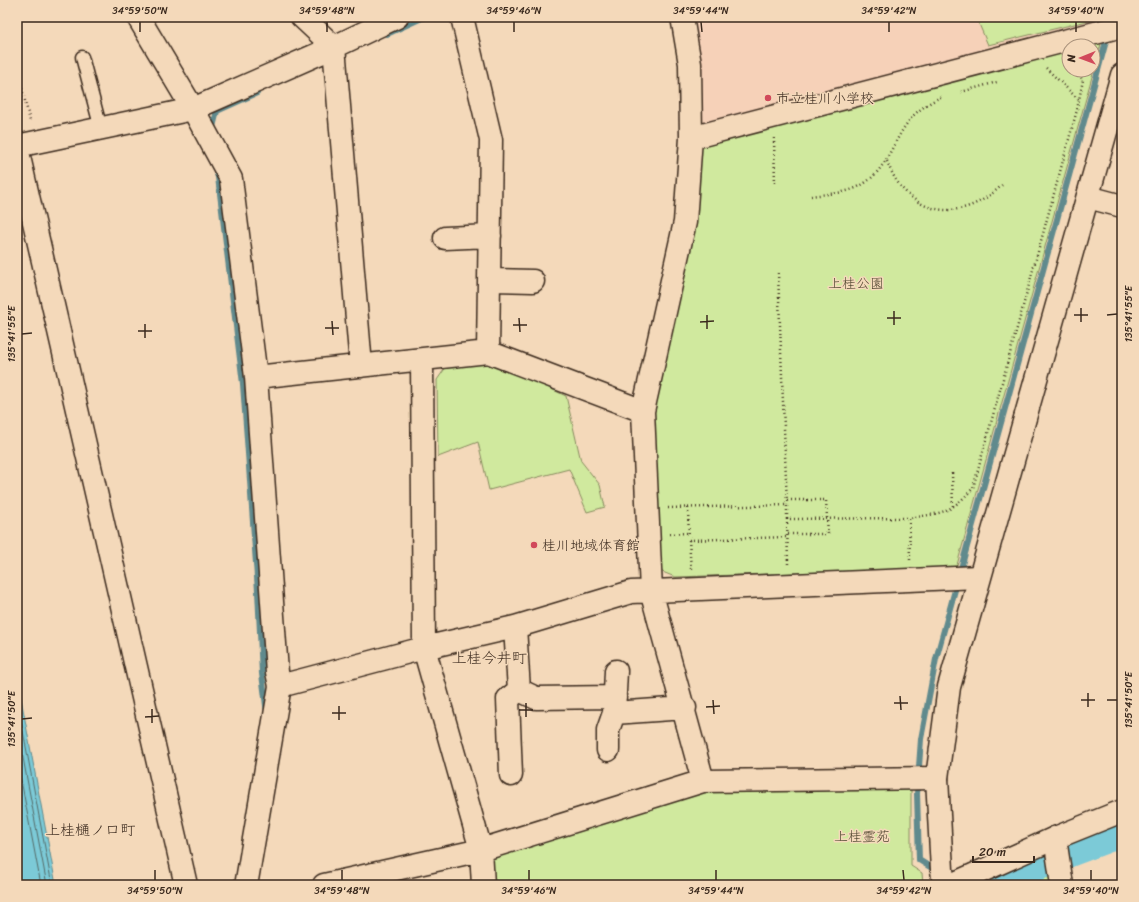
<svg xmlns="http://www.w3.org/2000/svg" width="1139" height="902" viewBox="0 0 1139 902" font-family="Sriracha,'Klee One',sans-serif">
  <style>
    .built { fill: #f6d1b8 }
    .green { fill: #d0e99e; stroke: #868a5e }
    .water { fill: #7bcad7; stroke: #618a8d }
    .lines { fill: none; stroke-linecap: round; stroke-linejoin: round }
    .shore { stroke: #556a68; stroke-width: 1 }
    .stream { stroke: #618a8d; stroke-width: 6 }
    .river { stroke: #7bcad7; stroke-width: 36 }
    .lane-casing { stroke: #3b2a1e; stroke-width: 15 }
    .street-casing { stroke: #3b2a1e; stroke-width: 25 }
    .secondary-casing { stroke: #3b2a1e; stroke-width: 25 }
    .path { stroke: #3b2a1e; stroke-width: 2.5; stroke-dasharray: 1 3; stroke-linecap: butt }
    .lane { stroke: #f4d9ba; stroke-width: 12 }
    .street { stroke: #f4d9ba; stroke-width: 22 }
    .secondary { stroke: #f4d9ba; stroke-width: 22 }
    .ticks { fill: none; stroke: #3b2a1e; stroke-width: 1.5 }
    .poi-dot { fill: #d1495b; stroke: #f4d9ba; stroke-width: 1.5 }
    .labels { text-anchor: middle; stroke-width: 3; stroke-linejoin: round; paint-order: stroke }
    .poi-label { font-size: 14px; fill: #3b2a1e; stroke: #f4d9ba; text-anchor: start }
    .park-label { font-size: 14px; fill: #514731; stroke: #f4d9ba }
    .neighbourhood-label { font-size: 15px; fill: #3b2a1e; stroke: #f4d9ba }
    .neatline { fill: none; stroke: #3b2a1e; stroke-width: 1.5 }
    .ticks-label { font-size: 10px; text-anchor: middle; fill: #3b2a1e }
  </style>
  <rect width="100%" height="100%" fill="#f4d9ba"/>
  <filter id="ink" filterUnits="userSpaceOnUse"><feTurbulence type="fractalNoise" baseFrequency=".025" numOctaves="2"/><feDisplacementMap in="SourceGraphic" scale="8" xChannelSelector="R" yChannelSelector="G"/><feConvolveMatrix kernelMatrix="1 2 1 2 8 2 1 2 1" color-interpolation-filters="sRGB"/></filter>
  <g filter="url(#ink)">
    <path class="built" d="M692,17H1111L1110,21L701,128Z"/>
    <path class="green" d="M976,17H1096L1095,19L988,45Z
      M1096,42L1101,44L957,565L954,568L675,577L660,571L654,408L695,156L703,143L1069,49V70H1093V46H1081Z
      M494,362L566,396L581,461L600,485L605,507L587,512L569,469L489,490L478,442L438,457L437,380L446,367Z
      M875,787L911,789V866L922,873L923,885H492L491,864L498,851L706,792L807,791Z
      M1044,864L1048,867L1051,885H992Z"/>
    <path class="water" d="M17,677L56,885H17Z"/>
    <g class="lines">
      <path class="shore" d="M17,699L52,885
        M17,726L47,885
        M17,759L41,885"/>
      <path class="stream" d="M387,34L424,17
        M212,131L217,111L257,93
        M216,172L218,177L243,384L258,591L262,674L267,714
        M938,872L919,860L917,794L921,739L936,659L1108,34"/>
      <path class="river" d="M985,885L1069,849L1122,829"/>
      <defs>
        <path id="lane" d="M82,57L101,129"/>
        <path id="street" d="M138,17L193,109L231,179L256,377L277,672L280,686L247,880V885
          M302,17L334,47L361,366
          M462,17L491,140L488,352
          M682,17L690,64L691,138L685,222L643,411L651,591L703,781
          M691,138L1122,26
          M17,146L193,109L334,47L397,17
          M17,148L186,885
          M1088,197L1122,206
          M445,238L490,236
          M489,280L533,281
          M422,360L424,648L481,850L483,885
          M256,377L488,352L643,411
          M280,686L424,648L515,627L631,592L979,577
          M519,690L536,698L615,697
          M614,713L685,708
          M608,750V730L614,713L616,671
          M511,775L508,699L519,690L515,627
          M1055,838L1062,885
          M324,885L481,850L703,781L937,778"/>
        <path id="secondary" d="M944,885L942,870L937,778L949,687L1122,75
          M951,885L1055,838L1122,811"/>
      </defs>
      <use href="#lane" class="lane-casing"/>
      <use href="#street" class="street-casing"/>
      <use href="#secondary" class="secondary-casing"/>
      <path class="path" d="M1046,68L1079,100
        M17,69L30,121
        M961,92L997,82
        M774,138L775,185
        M887,161C907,217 961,225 1002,185
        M811,196C824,194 840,194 853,189C885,177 890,146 908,122C917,110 930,102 943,96
        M778,273L787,505
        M952,473L953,508
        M787,500H826L828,534H787
        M668,508L787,505V519
        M688,508L689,540L787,537
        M670,534L689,533
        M689,540L691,569
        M910,560L909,518C942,513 950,514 973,488L1077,110L1083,80L1075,70
        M788,564L787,519L909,518"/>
      <use href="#lane" class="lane"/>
      <use href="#street" class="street"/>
      <use href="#secondary" class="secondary"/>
    </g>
  </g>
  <path class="ticks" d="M140,22V32M327,22V32M514,22V32M701,22L702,32M889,22V32M1076,22V32M1081,308V322M894,311V325M707,315V329M1074,315H1088M1107,315L1117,314M519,318L520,332M887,318H901M332,321L333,335M700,322L714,321M145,324V338M513,325H527M325,328H339M138,331H152M22,334L32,333M1088,693V707M900,696L901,710M713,700L714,714M1081,700H1095M1107,700H1117M526,703V717M894,703H908M339,706V720M706,707L720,706M152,709V723M519,710H533M332,713H346M145,717L159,716M22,719L32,718M155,870V880M342,870V880M529,870V880M716,870V880M903,870L904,880M1091,870V880"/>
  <g class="poi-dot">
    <circle cx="768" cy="98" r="4"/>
    <circle cx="534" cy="545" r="4"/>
  </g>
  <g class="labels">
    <g class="poi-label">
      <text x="776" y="103">市立桂川小学校</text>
      <text x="542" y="550">桂川地域体育館</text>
    </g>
    <g class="park-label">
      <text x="856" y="288">上桂公園</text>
      <text x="862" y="841">上桂霊苑</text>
    </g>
    <g class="neighbourhood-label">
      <text x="489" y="663">上桂今井町</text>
      <text x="90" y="835">上桂樋ノ口町</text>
    </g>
  </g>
  <rect width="1139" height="902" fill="none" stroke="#f4d9ba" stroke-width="44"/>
  <g transform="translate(1081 58) rotate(269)"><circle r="19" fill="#f4d9ba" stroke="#aa937c"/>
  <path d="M0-3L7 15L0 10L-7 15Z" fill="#d1495b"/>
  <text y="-6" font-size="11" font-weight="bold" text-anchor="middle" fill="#3b2a1e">N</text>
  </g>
  <path d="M973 856v6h61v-6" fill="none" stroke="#3b2a1e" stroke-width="2"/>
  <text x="979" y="856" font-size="12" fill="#3b2a1e" stroke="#f4d9ba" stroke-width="3" paint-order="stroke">20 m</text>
  <rect x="22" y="22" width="1095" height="858" class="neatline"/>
  <g class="ticks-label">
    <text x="140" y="14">34°59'50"N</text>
    <text x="327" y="14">34°59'48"N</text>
    <text x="514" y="14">34°59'46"N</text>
    <text x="701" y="14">34°59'44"N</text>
    <text x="889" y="14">34°59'42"N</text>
    <text x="1076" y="14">34°59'40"N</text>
    <text transform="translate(1128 314) rotate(-90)" y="4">135°41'55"E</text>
    <text transform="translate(11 334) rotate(-90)" y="4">135°41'55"E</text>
    <text transform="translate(1128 700) rotate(-90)" y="4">135°41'50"E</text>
    <text transform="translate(11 719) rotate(-90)" y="4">135°41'50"E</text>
    <text x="155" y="894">34°59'50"N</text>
    <text x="342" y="894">34°59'48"N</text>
    <text x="529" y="894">34°59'46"N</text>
    <text x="716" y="894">34°59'44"N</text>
    <text x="904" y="894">34°59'42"N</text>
    <text x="1091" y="894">34°59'40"N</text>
  </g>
</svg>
